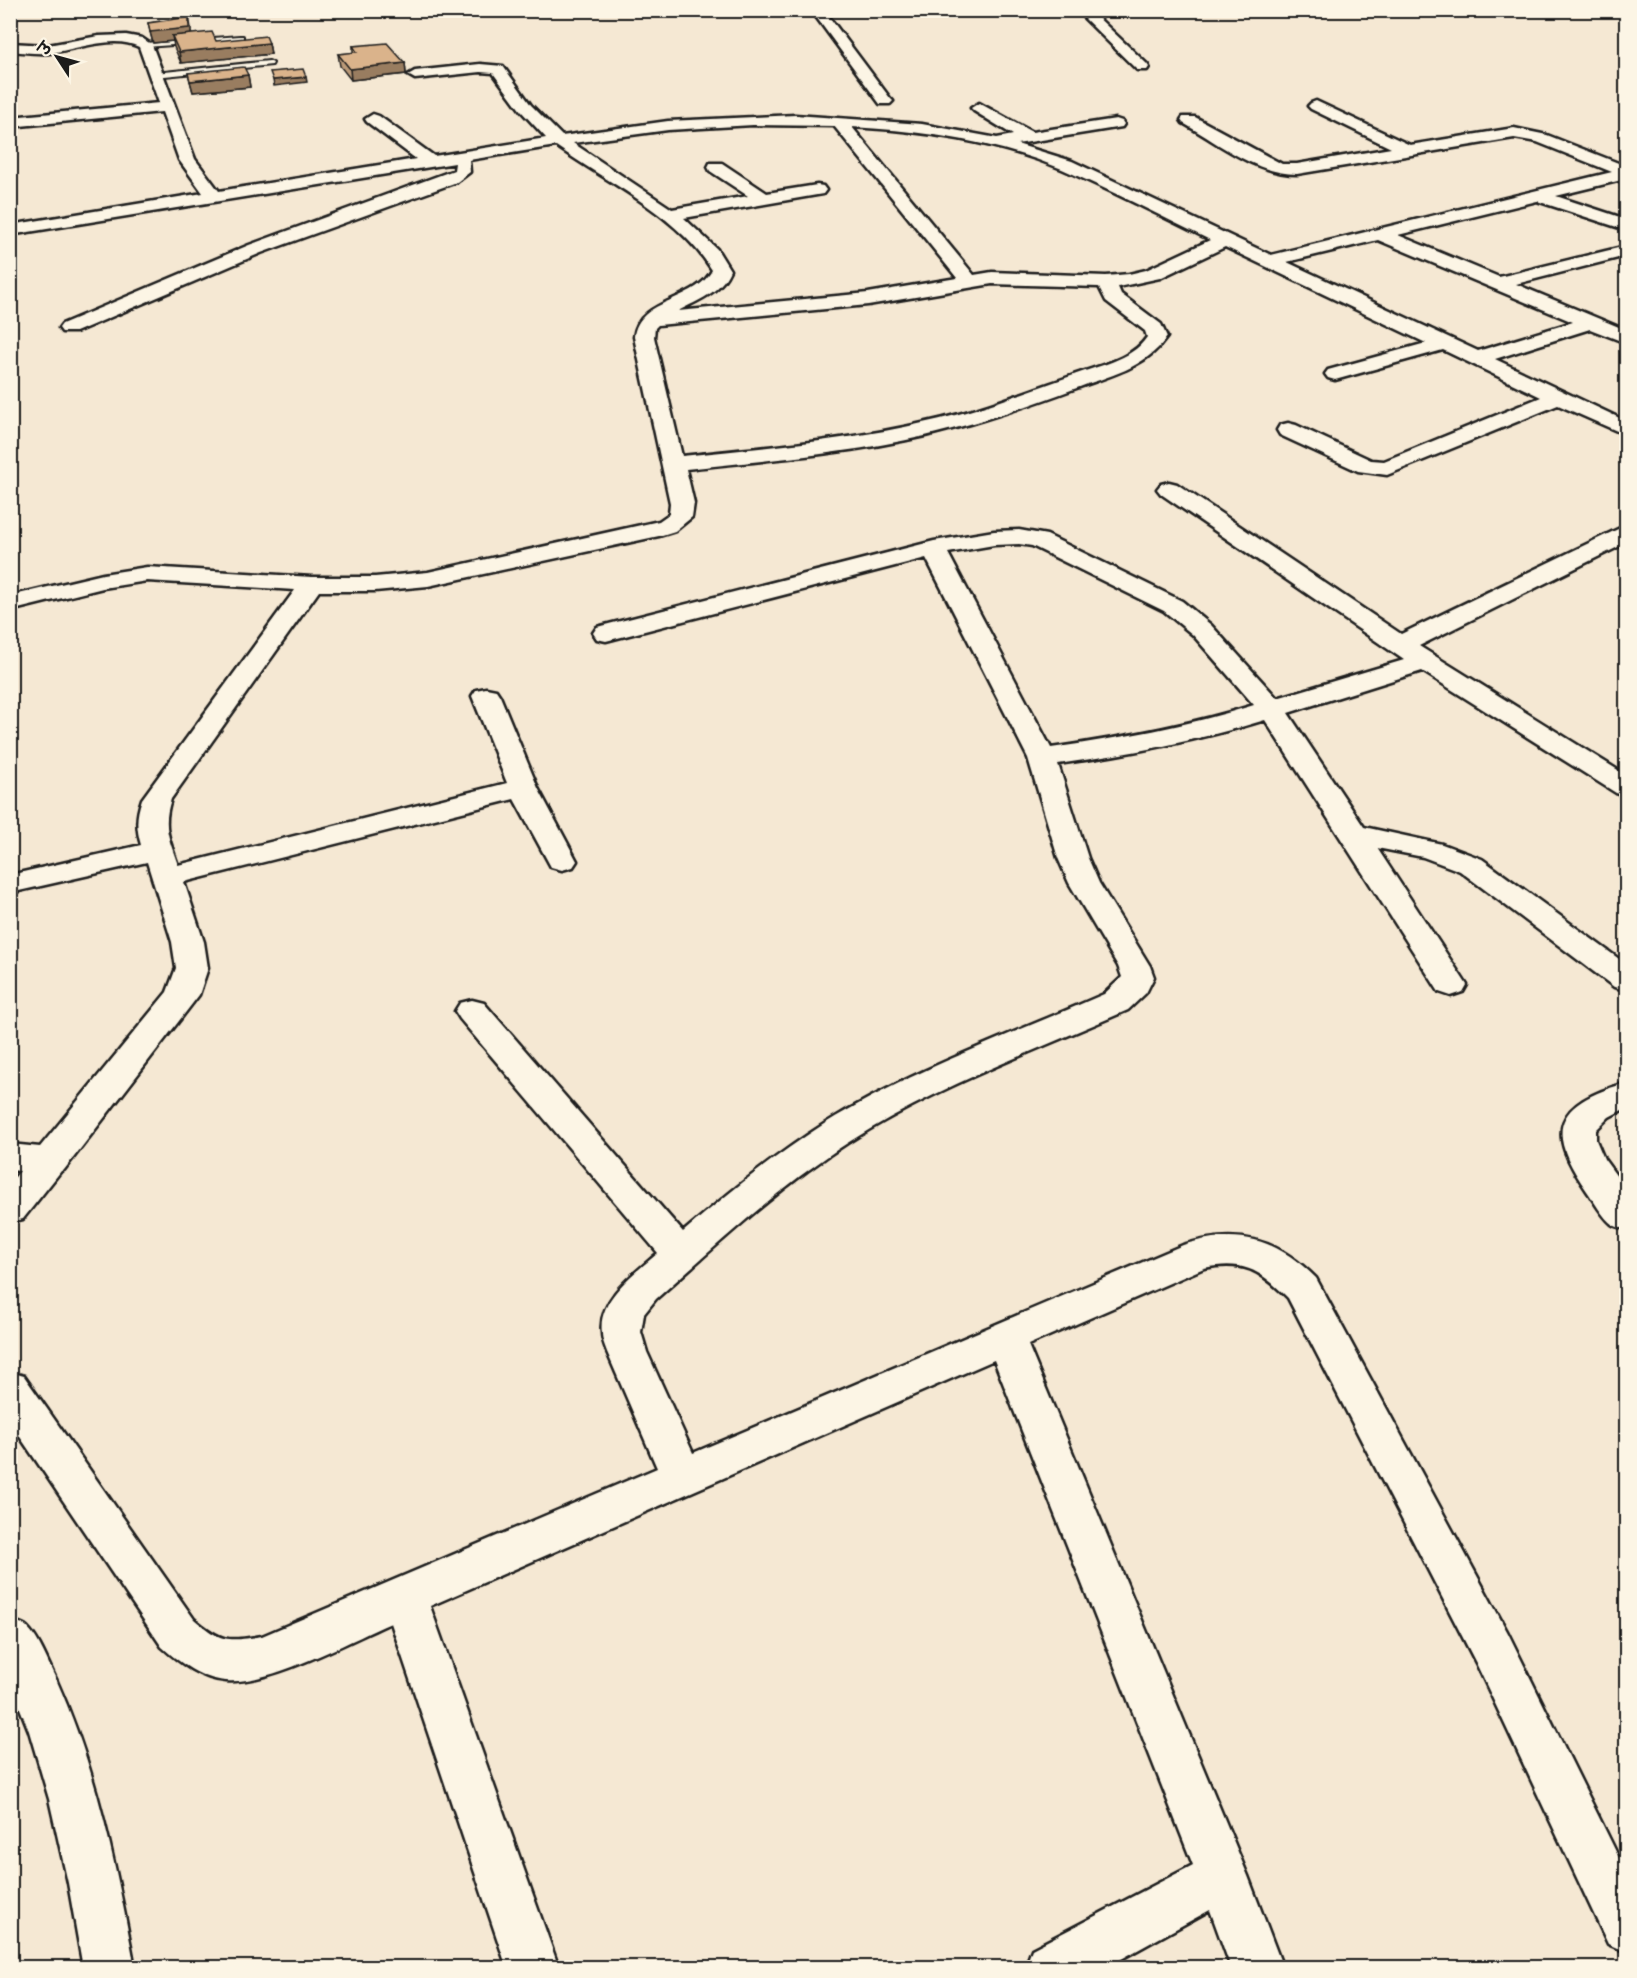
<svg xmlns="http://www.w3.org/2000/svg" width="1637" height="1978" viewBox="0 0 1637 1978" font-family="Sriracha,'Playpen Sans Deva',sans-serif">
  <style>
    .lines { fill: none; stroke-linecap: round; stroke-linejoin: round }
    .service-casing { stroke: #1c1c1c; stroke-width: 4 }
    .minor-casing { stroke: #1c1c1c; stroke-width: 5 }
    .service { fill: #fcf5e5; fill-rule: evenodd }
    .minor { fill: #fcf5e5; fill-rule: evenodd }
    .wall { fill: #bb9a78; stroke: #1c1c1c; stroke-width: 1.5 }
    .shaded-wall { fill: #997d61; stroke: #1c1c1c; stroke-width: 1.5 }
    .building { fill: #dab38b; stroke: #1c1c1c; stroke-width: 1.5 }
  </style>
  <rect width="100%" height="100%" fill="#f5e8d3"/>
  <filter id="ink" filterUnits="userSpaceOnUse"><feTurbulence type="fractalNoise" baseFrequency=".0167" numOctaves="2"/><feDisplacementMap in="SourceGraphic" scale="12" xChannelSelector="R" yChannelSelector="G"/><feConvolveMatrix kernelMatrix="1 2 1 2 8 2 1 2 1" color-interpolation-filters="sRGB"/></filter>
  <g filter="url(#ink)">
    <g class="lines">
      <defs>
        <path id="service" d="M240,36H243V40L145,47L141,45L145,43Z
          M269,61L273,63L272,65L155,77L151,75L155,73Z"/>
        <path id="minor" d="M811,10H824L890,98L893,101L890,104H880Z
          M1076,10H1090L1147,64L1149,67L1147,70H1137Z
          M126,35L142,38L152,45L195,159L219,191L416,159L367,122L365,119L373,114L379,116L434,156L546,138L521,111L493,73L480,72L415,79L408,75L415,71L480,64L503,66L531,105L562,136L668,121L795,115L922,124L997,138L1013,135L974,111L971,108L979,103L1032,132L1116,119L1122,121L1124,124L1122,127L1017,144L1072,161L1271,255L1612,172L1537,142L1514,138L1297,174C1256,174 1218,143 1183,123L1181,120L1183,117H1195L1282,164H1297L1391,148L1311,109L1308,106L1311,103L1316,101L1410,145L1514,128L1547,135L1626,166V179L1556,196L1626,219V230L1537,201L1398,235L1499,277L1626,246V256L1516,284L1626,330V343L1590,329L1495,359L1626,421V435L1558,405L1387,475L1358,471L1280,435L1277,430L1280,425L1288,423L1296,425L1371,460L1384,461L1541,397L1443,350L1335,380L1328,378L1325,374L1328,370L1426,343L1225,247L1160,278L1118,287L1121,294L1161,324L1167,337C1145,369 1108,376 1074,389C1025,407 976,424 925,436C847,454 766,460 686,469L694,503L692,517L675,531L659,536L428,586L375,591H319L171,799C162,826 169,839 178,865L507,783L472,696L476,690L486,688L496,690L500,696L538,788L577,861L573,867L562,870L551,867L514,799L184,882L204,942L208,968L199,995L64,1170L61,1171L23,1219L10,1222V1183L20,1171L10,1170V1144L40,1147L167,992L176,968L172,942L147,862L10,893V875L141,845C136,828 136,816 142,799L295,590L147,581L103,588L10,611V596L103,574L147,567L312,577H375L428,572L659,521L669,514L670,503L634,337C638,298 696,302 712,270C677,214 608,183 556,146L469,160L470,172L457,182L261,253L76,332H62L59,328L62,324L249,245L454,170L455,163L10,235V225L203,193L179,160L162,112L10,127V117L159,103L139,47C113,34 76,50 49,53C36,54 23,52 10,51V43L48,45L99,36ZM753,125L834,126L957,278L868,293L678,311C699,300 720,293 730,270L717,249L684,218L817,195L823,194L826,190L823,186L817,185L767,193L722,163H710L708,167L710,171L748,196L672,209L573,143L668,130ZM852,127C923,131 995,141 1062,169C1112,191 1161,216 1210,240L1146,270L1129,274L1106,276L992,272L974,275ZM1378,240L1573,322L1478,351L1287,262ZM992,284L1099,287L1106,301L1145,331L1147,337C1131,361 1096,366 1071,376C1023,393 976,411 927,422C847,441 764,447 682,456L654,337L655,328L658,325L868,305Z
          M1169,482L1177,484L1401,634L1618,529L1626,527V543L1419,646L1626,775V796L1616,793L1422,671L1288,713L1364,827L1442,844L1482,859L1626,964V990L1614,987L1460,871L1423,857L1377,848L1467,985L1463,992L1451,996L1439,992L1265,720C1197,741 1129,754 1058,764L1088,858L1099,883L1150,966L1154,977L1146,993L1128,1010C1035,1051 935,1087 849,1142C779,1187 718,1244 656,1299L644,1314L641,1332L647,1352L693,1453L1183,1245C1237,1228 1276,1238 1316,1278L1508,1633L1626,1872V1952L1608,1944L1476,1663L1288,1298C1260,1270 1244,1260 1204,1268L1028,1345L1248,1876L1283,1968H1231L1210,1910L1105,1968H1025L1032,1949L1193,1865L994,1360L430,1606L559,1968H507L391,1623C349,1641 270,1685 226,1681C201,1679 180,1663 162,1647L10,1422V1372L24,1376L194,1619C221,1642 227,1642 262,1636L657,1468L607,1352C605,1346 602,1340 602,1333C597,1299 635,1273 658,1253L460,1019L455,1011L460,1003L472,1000L484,1003L683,1232C728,1193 774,1156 824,1124C911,1070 1011,1035 1104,994L1122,977L1118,966L1069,883L1058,858L1028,758L926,558L606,641L597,639L593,633L597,627L934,541L994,531L1019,530L1047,535L1182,601L1211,625L1277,698L1404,660L1161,494L1157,489L1161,484ZM1019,544L1032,546L1164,611L1193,635L1254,705C1187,726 1120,738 1051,748L948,553L994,545Z
          M1626,1083V1108L1609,1117L1596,1130V1140L1604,1159L1626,1189V1229C1622,1228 1616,1227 1613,1225C1603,1218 1594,1201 1587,1191C1545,1131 1553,1104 1626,1083Z
          M10,1620C16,1622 23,1623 27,1627C40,1640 48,1663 56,1679C97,1770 117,1870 135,1968H83L68,1883L49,1799L29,1731L10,1683Z"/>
      </defs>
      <use href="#service" class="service-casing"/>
      <use href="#minor" class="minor-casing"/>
      <use href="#service" class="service"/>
      <use href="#minor" class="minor"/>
    </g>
    <path class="wall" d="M189,17L191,34L216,41L269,43L271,54L181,63L174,47L173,41L153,43L148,23Z
      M353,46L405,63L406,74L351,80L340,66L338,54L353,53Z
      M188,73L248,75L250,87L193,92Z"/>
    <path class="shaded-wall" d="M189,17L191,28V39L172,36L173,41L153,43L150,32Z
      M269,43L271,54L181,63L179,52Z
      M405,63L406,74L351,80L350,69Z
      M248,75L250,87L193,92L190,81Z
      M306,77L307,82L274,86L273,80Z"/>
    <path class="building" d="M189,17V28L150,32L148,23Z
      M212,32L216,41L266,36L269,43L179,52L172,36Z
      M387,43L405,63L350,69L338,54L357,52L353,46Z
      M244,67L248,75L190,81L188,73Z
      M303,69L306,77L273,80L270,72Z"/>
  </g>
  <rect width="1637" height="1978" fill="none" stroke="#fcf5e5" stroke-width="36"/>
  <rect x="18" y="18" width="1601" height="1942" fill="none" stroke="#1c1c1c" stroke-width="2" filter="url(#ink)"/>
  <g transform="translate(57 57) rotate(306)" stroke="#fcf5e5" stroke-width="4.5" paint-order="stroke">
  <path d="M0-4.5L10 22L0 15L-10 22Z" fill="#1c1c1c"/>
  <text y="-9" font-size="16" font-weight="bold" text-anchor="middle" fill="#1c1c1c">उ</text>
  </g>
</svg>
